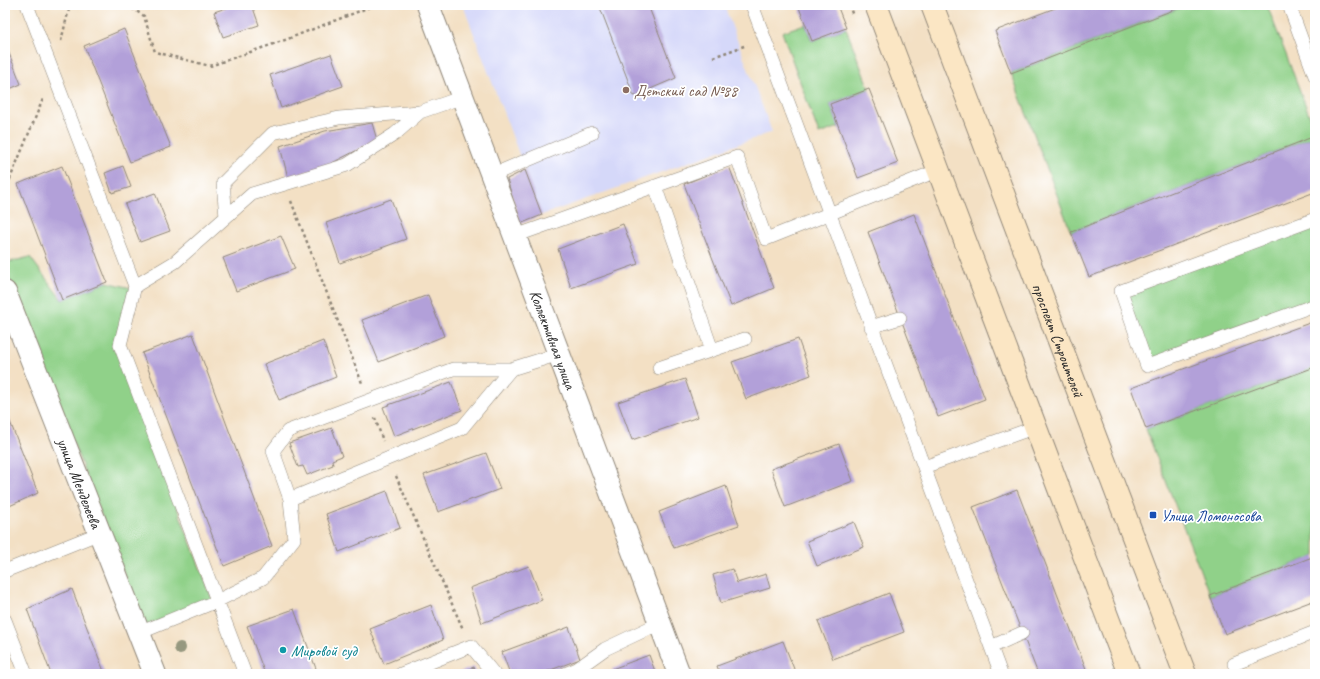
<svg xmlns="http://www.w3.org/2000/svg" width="1320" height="679" viewBox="0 0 1320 679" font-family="Caveat,sans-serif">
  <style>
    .built { fill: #d5d8f9 }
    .green { fill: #90d189; stroke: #5e7e5a }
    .building { fill: #b2a0d9 }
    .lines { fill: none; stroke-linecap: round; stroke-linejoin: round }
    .lane-casing { stroke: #8f8678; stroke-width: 14 }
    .street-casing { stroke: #8f8678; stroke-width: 24 }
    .secondary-casing { stroke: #8f8678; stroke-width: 24 }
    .path { stroke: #8f8678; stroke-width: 2.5; stroke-dasharray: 3 3; stroke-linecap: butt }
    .lane { stroke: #fff; stroke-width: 13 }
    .street { stroke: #fff; stroke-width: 22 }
    .secondary { stroke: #fbe6c4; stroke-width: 22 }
    .tree { fill: #96987f }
    .education-dot { fill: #8d6e63; stroke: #fff; stroke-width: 1.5 }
    .transit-dot { fill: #1a4fb4; stroke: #fff; stroke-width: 1.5 }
    .culture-dot { fill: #0f9aa8; stroke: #fff; stroke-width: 1.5 }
    .labels { text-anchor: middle; stroke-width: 3.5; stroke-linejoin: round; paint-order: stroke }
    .education-label { font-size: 16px; fill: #785e54; stroke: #fff; text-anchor: start }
    .street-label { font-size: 16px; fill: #2b2b2b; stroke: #fff }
    .transit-label { font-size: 16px; fill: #164399; stroke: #fff; text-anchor: start }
    .culture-label { font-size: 16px; fill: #0d838f; stroke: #fff; text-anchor: start }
  </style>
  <rect width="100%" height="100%" fill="#fff"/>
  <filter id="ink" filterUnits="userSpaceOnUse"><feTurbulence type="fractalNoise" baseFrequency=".025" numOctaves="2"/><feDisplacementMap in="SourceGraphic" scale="8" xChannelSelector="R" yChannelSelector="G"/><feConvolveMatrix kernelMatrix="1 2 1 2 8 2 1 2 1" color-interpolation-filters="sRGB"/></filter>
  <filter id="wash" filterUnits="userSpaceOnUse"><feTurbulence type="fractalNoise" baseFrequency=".012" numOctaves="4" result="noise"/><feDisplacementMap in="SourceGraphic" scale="16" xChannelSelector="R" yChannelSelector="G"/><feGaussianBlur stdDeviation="0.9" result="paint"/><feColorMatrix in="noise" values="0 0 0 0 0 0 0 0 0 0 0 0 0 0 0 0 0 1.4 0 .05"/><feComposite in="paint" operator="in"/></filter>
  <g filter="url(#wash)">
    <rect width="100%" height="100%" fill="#f3e0c4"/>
    <path class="built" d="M463,5H724L772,132L542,215Z"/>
    <path class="green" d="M1187,5H1267L1315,130V136L1071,232L1011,73Z
      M805,24L812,41L846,28L869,89L830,104L839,127L819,134L782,32Z
      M1315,219V305L1147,366L1121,291Z
      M30,257L62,300L107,282L131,288L115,345L212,599L145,627L5,268V263Z
      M1315,367V556L1210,596L1146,429Z"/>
    <g id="blocks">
      <path class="building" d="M235,5H252L259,25L223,37L214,12Z
        M599,5H648L676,78L634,96Z
        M798,5H837L846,28L812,41Z
        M1063,5H1186L1011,73L995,31Z
        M124,29L171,147L130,162L84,46Z
        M5,43L21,84L5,91Z
        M331,54L343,86L281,108L270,75Z
        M869,89L898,163L858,178L830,104Z
        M372,123L377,140L330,164L288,178L280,146L325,131Z
        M1315,136V192L1089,277L1071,232Z
        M62,166L107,282L62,300L18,184Z
        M123,166L131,187L112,193L105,173Z
        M729,166L774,288L731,306L684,184Z
        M525,170L542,215L520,224L507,179Z
        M155,193L170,231L140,242L125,204Z
        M391,199L406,239L340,263L326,223Z
        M914,214L985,399L938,417L868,232Z
        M623,224L638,264L571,288L558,249Z
        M281,236L295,269L236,291L223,258Z
        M428,295L444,336L379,362L362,320Z
        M1315,321V367L1146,429L1131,388Z
        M193,334L272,546L224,566L142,353Z
        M798,339L811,375L746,399L732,362Z
        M323,341L336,377L279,400L264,364Z
        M685,379L698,417L632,440L618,402Z
        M451,382L462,410L394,436L383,407Z
        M5,409L38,493L5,508Z
        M332,428L342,456L332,460L333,465L307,475L303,466L298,467L289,443Z
        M839,444L853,481L785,507L771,469Z
        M486,453L500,489L438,512L424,475Z
        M726,486L739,525L674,548L659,512Z
        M1017,490L1088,674H1038L973,507Z
        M387,491L400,528L339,552L326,514Z
        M854,522L864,547L817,566L807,541Z
        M1315,556V600L1225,634L1210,596Z
        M529,566L542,600L482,623L470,588Z
        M732,569L737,583L766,574L770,588L721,603L713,575Z
        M72,589L105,674H51L27,609Z
        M889,593L904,632L833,659L818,621Z
        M431,605L443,640L384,664L370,629Z
        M294,609L318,674H265L247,626Z
        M569,627L580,659L540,674H510L502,652Z
        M783,641L796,674H720L717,666Z
        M649,655L656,674H614L612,669Z
        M474,667L476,674H456Z"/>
    </g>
  </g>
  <g filter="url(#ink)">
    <use href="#blocks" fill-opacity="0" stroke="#8f8678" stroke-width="1"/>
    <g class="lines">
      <defs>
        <path id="lane" d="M27,5L135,286L120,345L245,674
          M752,5L1001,674
          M1289,5L1315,76
          M492,175L592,133
          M655,186L712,350
          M226,217L223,183L273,133L339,118L420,112
          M1315,219L1121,291L1147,366L1315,305
          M515,236L737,157L766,239L939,170
          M135,286L175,262L252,194L347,165L395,134L420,112L463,97
          M871,327L900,318
          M659,368L745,339
          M924,467L1036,427
          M290,499L462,428L511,369
          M5,571L100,533
          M5,620L26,674
          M139,633L217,601L263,578L294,539L290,499L273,451L288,431L453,369H511L559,354
          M991,647L1022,633
          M1234,664L1315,632
          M401,674L471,646L494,674
          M565,674L577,669L605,649L660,623"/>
        <g id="street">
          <path id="s1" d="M428,5L679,674"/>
          <path id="s2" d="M5,292L155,674"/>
        </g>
        <g id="secondary">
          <path d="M876,5L1129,674"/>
          <path id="s3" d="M932,5L1185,674"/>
        </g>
      </defs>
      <use href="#lane" class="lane-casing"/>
      <use href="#street" class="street-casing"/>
      <use href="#secondary" class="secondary-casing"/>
      <path class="path" d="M127,5L144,16L155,52L210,66L285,40L375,5
        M849,5L853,16
        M61,41L70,5
        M713,57L747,45
        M5,191L43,99
        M291,201L362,383
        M375,418L383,441
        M396,476L463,629"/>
      <use href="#lane" class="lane"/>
      <use href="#street" class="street"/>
      <use href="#secondary" class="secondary"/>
    </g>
    <circle class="tree" cx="180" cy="648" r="6"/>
  </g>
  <circle class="education-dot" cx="626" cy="90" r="4"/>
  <rect class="transit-dot" x="1149" y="511" width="8" height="8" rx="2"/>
  <circle class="culture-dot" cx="283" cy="650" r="4"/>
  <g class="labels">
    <g class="education-label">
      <text x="634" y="96">Детский сад №88</text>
    </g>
    <g class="street-label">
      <text dy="6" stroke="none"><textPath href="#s3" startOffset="358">проспект Строителей</textPath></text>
      <text dy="6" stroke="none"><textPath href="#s1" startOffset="357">Коллективная улица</textPath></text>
      <text dy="6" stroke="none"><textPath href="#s2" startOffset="205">улица Менделеева</textPath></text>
    </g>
    <g class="transit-label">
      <text x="1161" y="521">Улица Ломоносова</text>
    </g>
    <g class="culture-label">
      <text x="291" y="656">Мировой суд</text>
    </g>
  </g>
  <rect width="1320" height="679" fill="none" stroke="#fff" stroke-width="20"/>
</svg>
